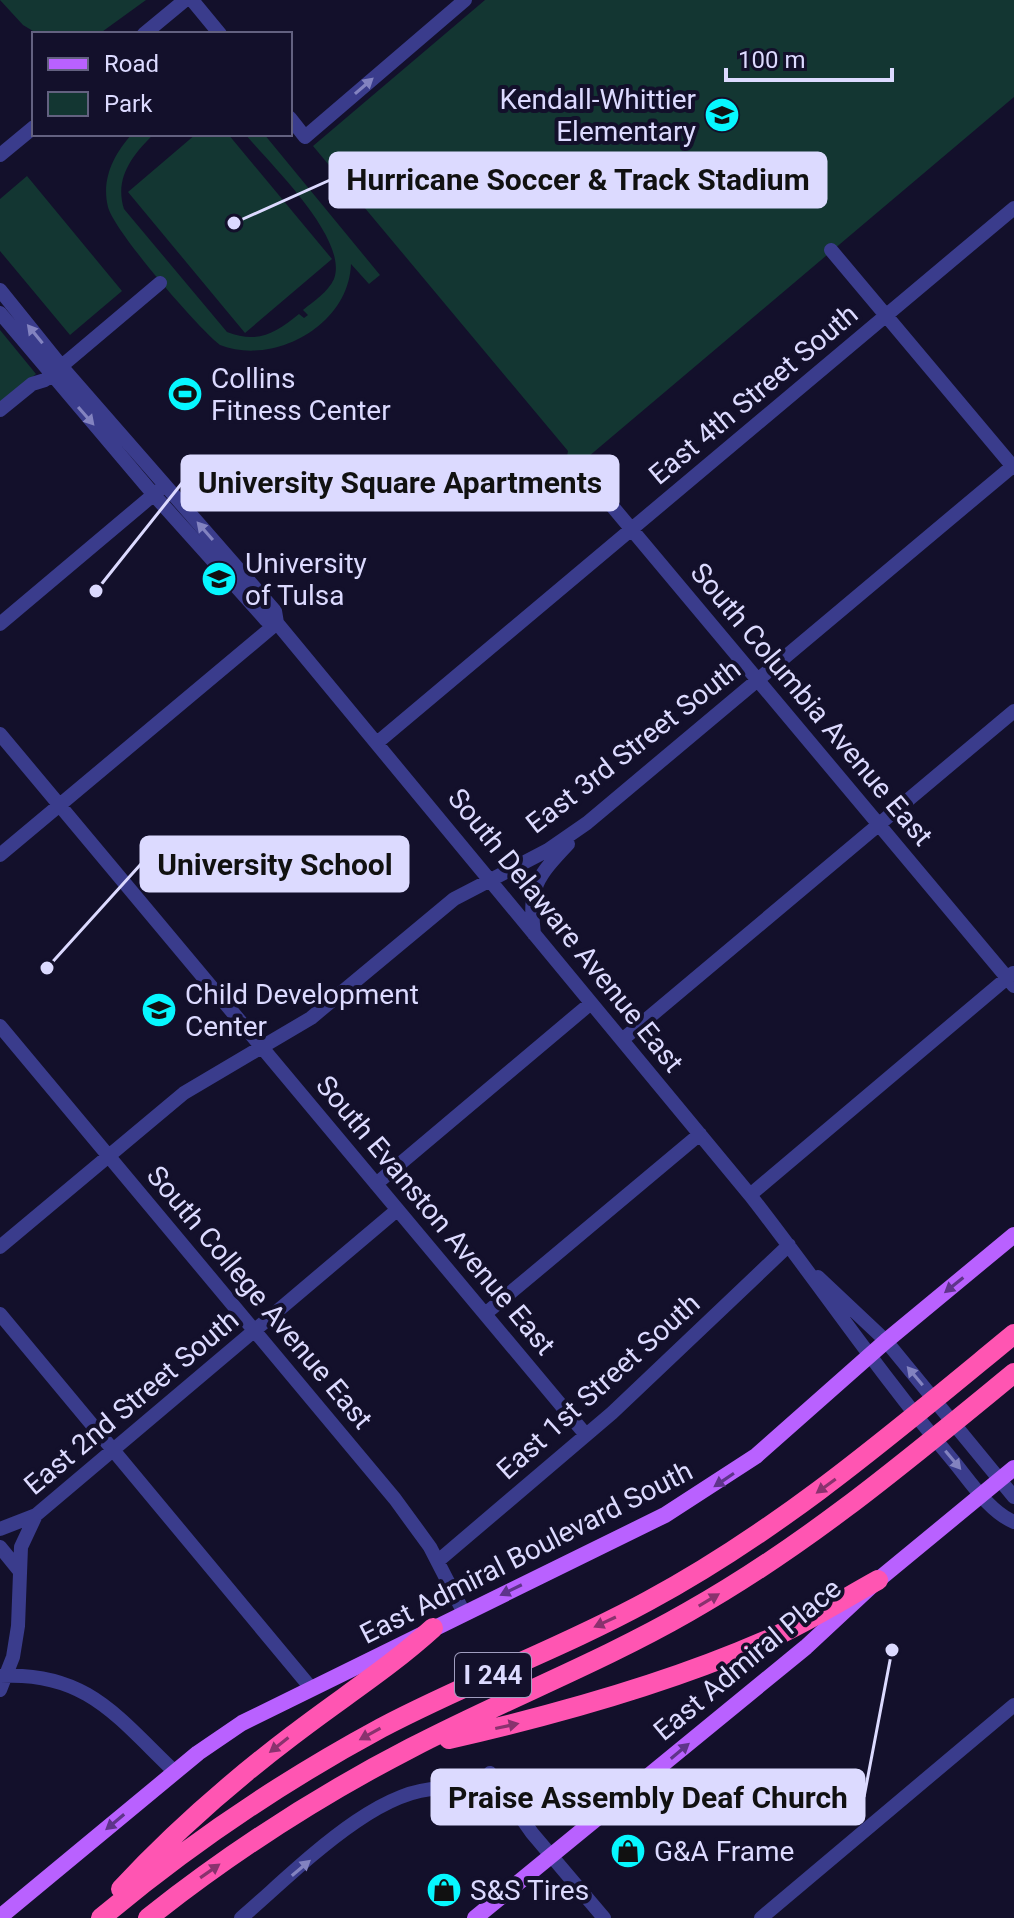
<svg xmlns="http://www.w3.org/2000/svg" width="1014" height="1918" viewBox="0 0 1014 1918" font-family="Roboto,sans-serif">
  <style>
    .green { fill: #133632 }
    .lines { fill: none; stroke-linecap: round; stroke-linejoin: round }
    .minor { stroke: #3a3c8c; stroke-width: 14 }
    .major { stroke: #b961ff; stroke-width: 16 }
    .highway { stroke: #ff55b2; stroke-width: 20 }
    .oneway { fill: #8383c0 }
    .oneway2 { fill: #5e348a }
    .oneway3 { fill: #89326e }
    .labels { text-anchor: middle; stroke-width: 8; stroke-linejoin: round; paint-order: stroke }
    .shield { fill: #13102b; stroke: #a09dbf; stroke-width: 2 }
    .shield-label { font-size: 26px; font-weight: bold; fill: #dcdaff }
    .poi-label { font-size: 28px; fill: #dcdaff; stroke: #13102b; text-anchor: start }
    .street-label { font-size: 28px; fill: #dcdaff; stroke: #13102b }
    .leader { fill: none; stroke: #dcdaff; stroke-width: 3 }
    .callout-dot { fill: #dcdaff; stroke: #13102b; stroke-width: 3 }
    .callout { fill: #dcdaff; stroke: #dcdaff; stroke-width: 3 }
    .callout-label { font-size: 30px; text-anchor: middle; font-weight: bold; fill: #111 }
  </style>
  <rect width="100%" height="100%" fill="#13102b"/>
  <path class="green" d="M0,0H146L99,34H38L23,25Z
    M485,0H1014V97L569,473L565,467L568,451L313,146Z
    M132,134H154C133,154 114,178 124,209L227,332C258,344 276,333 299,314L304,318L308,315L303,310C314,301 328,292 334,279C349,239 270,164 245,134H264L380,275L369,284L351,264C349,326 273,366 220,345C198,328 114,231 108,207C101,179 114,154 132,134Z
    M196,134H228L332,259L245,333L128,192Z
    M27,176L122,291L70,335L0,251V199Z
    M0,330L36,374L0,404Z"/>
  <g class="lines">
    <path class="minor" d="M192,0L220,34
      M144,34L185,0
      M290,118L305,137L465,0
      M0,155L34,127
      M831,250L1014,468
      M0,290L62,367L275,611L277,623L750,1195C818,1282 879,1373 950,1457C968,1478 988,1511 1014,1522
      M0,313L154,495L266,620L277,623
      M0,410L32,384L45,380L160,283
      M576,463L1014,986
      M0,624L159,490
      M0,734L586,1435
      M378,742L1014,208
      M0,855L277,623
      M534,934C528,887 537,877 568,844
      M0,1026L395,1499L430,1547L464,1613
      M622,1040L1014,711
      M376,1184L591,1003
      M750,1195L1013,973
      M0,1247L184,1093L311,1018L454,899L548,850L587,823L1014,465
      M818,1277L886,1341L1014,1497
      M0,1314L311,1688
      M485,1314L700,1134
      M0,1529L36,1515
      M0,1547L18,1569
      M438,1561L612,1413L789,1245
      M0,1676C87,1671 118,1718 175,1772
      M0,1690L13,1657L18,1626L21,1547L36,1515L397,1210
      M490,1773L532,1833L604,1918
      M241,1918C291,1876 377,1784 444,1789C471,1791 495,1804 519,1815
      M761,1918L1014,1705"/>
    <path class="major" d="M0,1917L198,1753L242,1723L665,1515L756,1456L886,1341L1014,1235
      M475,1918L806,1647L878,1580L1014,1468"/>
    <path class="highway" d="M449,1739C555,1715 664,1685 765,1641C804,1624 840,1601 878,1580
      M121,1889C174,1832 231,1782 293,1735C341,1698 389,1668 433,1628
      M101,1918C188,1845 281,1782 381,1728C468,1682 562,1648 648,1601C782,1529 897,1430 1014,1334
      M148,1918C230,1853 318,1796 411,1748C503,1700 599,1663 688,1612C807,1545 909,1459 1014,1373"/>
  </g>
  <defs><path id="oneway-solid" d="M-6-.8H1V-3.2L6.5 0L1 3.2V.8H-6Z" transform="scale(2)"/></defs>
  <g class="oneway">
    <use href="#oneway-solid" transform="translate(364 86) rotate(-41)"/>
    <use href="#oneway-solid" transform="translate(35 334) rotate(-129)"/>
    <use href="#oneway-solid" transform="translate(86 416) rotate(49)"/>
    <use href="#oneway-solid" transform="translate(205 531) rotate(-131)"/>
    <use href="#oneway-solid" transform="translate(915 1376) rotate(-130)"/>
    <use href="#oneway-solid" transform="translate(953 1460) rotate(50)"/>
    <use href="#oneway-solid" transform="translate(301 1868) rotate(-40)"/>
  </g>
  <g class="oneway2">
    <use href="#oneway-solid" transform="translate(954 1285) rotate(141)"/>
    <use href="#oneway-solid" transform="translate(724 1480) rotate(146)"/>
    <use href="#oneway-solid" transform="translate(511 1590) rotate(154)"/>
    <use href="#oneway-solid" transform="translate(680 1751) rotate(-40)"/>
    <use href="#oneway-solid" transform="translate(115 1822) rotate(140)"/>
  </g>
  <g class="oneway3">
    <use href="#oneway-solid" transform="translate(826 1486) rotate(144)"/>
    <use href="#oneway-solid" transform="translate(709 1600) rotate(-31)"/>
    <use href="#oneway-solid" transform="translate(605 1622) rotate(155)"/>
    <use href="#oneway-solid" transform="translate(507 1726) rotate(-12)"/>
    <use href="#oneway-solid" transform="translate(370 1734) rotate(151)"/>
    <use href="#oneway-solid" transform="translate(279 1745) rotate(142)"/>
    <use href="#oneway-solid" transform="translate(210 1871) rotate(-35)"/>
  </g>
  <defs>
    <symbol id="school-disc" viewBox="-11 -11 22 22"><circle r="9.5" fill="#06f7ff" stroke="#13102b"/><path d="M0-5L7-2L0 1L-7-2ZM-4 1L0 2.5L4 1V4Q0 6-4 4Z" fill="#111"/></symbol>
    <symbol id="stadium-disc" viewBox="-11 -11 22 22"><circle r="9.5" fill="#06f7ff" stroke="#13102b"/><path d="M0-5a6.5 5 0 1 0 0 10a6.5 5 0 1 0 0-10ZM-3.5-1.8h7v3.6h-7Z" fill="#111"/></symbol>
    <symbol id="university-disc" viewBox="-11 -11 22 22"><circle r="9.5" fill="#06f7ff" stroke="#13102b"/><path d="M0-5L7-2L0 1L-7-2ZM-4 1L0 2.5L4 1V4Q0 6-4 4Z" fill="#111"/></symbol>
    <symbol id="shop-disc" viewBox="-11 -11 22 22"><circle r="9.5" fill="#06f7ff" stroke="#13102b"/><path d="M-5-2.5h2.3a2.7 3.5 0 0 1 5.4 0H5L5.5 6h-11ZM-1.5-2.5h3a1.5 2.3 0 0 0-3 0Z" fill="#111"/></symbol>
  </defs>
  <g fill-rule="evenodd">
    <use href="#school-disc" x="702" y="95" width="40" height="40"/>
    <use href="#stadium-disc" x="165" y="374" width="40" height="40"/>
    <use href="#university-disc" x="199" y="559" width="40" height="40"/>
    <use href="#school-disc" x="139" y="990" width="40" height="40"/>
    <use href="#shop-disc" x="608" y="1831" width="40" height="40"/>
    <use href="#shop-disc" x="424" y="1870" width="40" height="40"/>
  </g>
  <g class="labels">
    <rect class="shield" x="455" y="1653" width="76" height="44" rx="6"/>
    <g class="shield-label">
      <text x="493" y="1684">I 244</text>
    </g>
    <g class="poi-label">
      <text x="696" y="109" text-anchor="end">Kendall-Whittier<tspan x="696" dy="32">Elementary</tspan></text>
      <text x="211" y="388">Collins<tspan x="211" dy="32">Fitness Center</tspan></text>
      <text x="245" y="573">University<tspan x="245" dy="32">of Tulsa</tspan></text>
      <text x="185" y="1004">Child Development<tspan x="185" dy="32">Center</tspan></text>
      <text x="654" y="1861">G&amp;A Frame</text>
      <text x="470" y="1900">S&amp;S Tires</text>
    </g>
    <g class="street-label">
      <text transform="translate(753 394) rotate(-40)" y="10">East 4th Street South</text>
      <text transform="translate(812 704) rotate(50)" y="10">South Columbia Avenue East</text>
      <text transform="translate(633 746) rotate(-38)" y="10">East 3rd Street South</text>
      <text transform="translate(566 930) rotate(51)" y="10">South Delaware Avenue East</text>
      <text transform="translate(436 1215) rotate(50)" y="10">South Evanston Avenue East</text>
      <text transform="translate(260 1297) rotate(50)" y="10">South College Avenue East</text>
      <text transform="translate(598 1386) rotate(-42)" y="10">East 1st Street South</text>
      <text transform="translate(131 1402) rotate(-40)" y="10">East 2nd Street South</text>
      <text transform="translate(526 1552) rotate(-27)" y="10">East Admiral Boulevard South</text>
      <text transform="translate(747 1659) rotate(-40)" y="10">East Admiral Place</text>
    </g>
  </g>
  <path class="leader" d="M234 223L330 180M96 591L182 483M47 968L141 864M892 1650L864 1797"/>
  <g class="callout-dot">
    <circle cx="234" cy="223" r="8"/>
    <circle cx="96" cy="591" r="8"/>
    <circle cx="47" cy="968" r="8"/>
    <circle cx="892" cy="1650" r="8"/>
  </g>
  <g class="callout">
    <rect x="330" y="153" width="496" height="54" rx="8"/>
    <rect x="182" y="456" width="436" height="54" rx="8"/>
    <rect x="141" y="837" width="267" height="54" rx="8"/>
    <rect x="432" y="1770" width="432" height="54" rx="8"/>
  </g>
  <g class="callout-label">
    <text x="578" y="190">Hurricane Soccer &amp; Track Stadium</text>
    <text x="400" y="493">University Square Apartments</text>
    <text x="275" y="875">University School</text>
    <text x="648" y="1808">Praise Assembly Deaf Church</text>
  </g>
  <rect x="32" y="32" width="260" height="104" fill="#13102b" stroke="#636180" stroke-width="2"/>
  <rect x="48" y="58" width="40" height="12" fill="#b961ff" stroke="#636180" stroke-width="2"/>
  <text x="104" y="72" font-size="24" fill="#dcdaff">Road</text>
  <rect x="48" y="92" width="40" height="24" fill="#133632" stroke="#636180" stroke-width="2"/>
  <text x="104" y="112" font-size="24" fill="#dcdaff">Park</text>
  <path d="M726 68v12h166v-12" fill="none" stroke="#dcdaff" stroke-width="4"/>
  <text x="738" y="68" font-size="24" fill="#dcdaff" stroke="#13102b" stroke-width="6" paint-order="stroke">100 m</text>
</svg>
